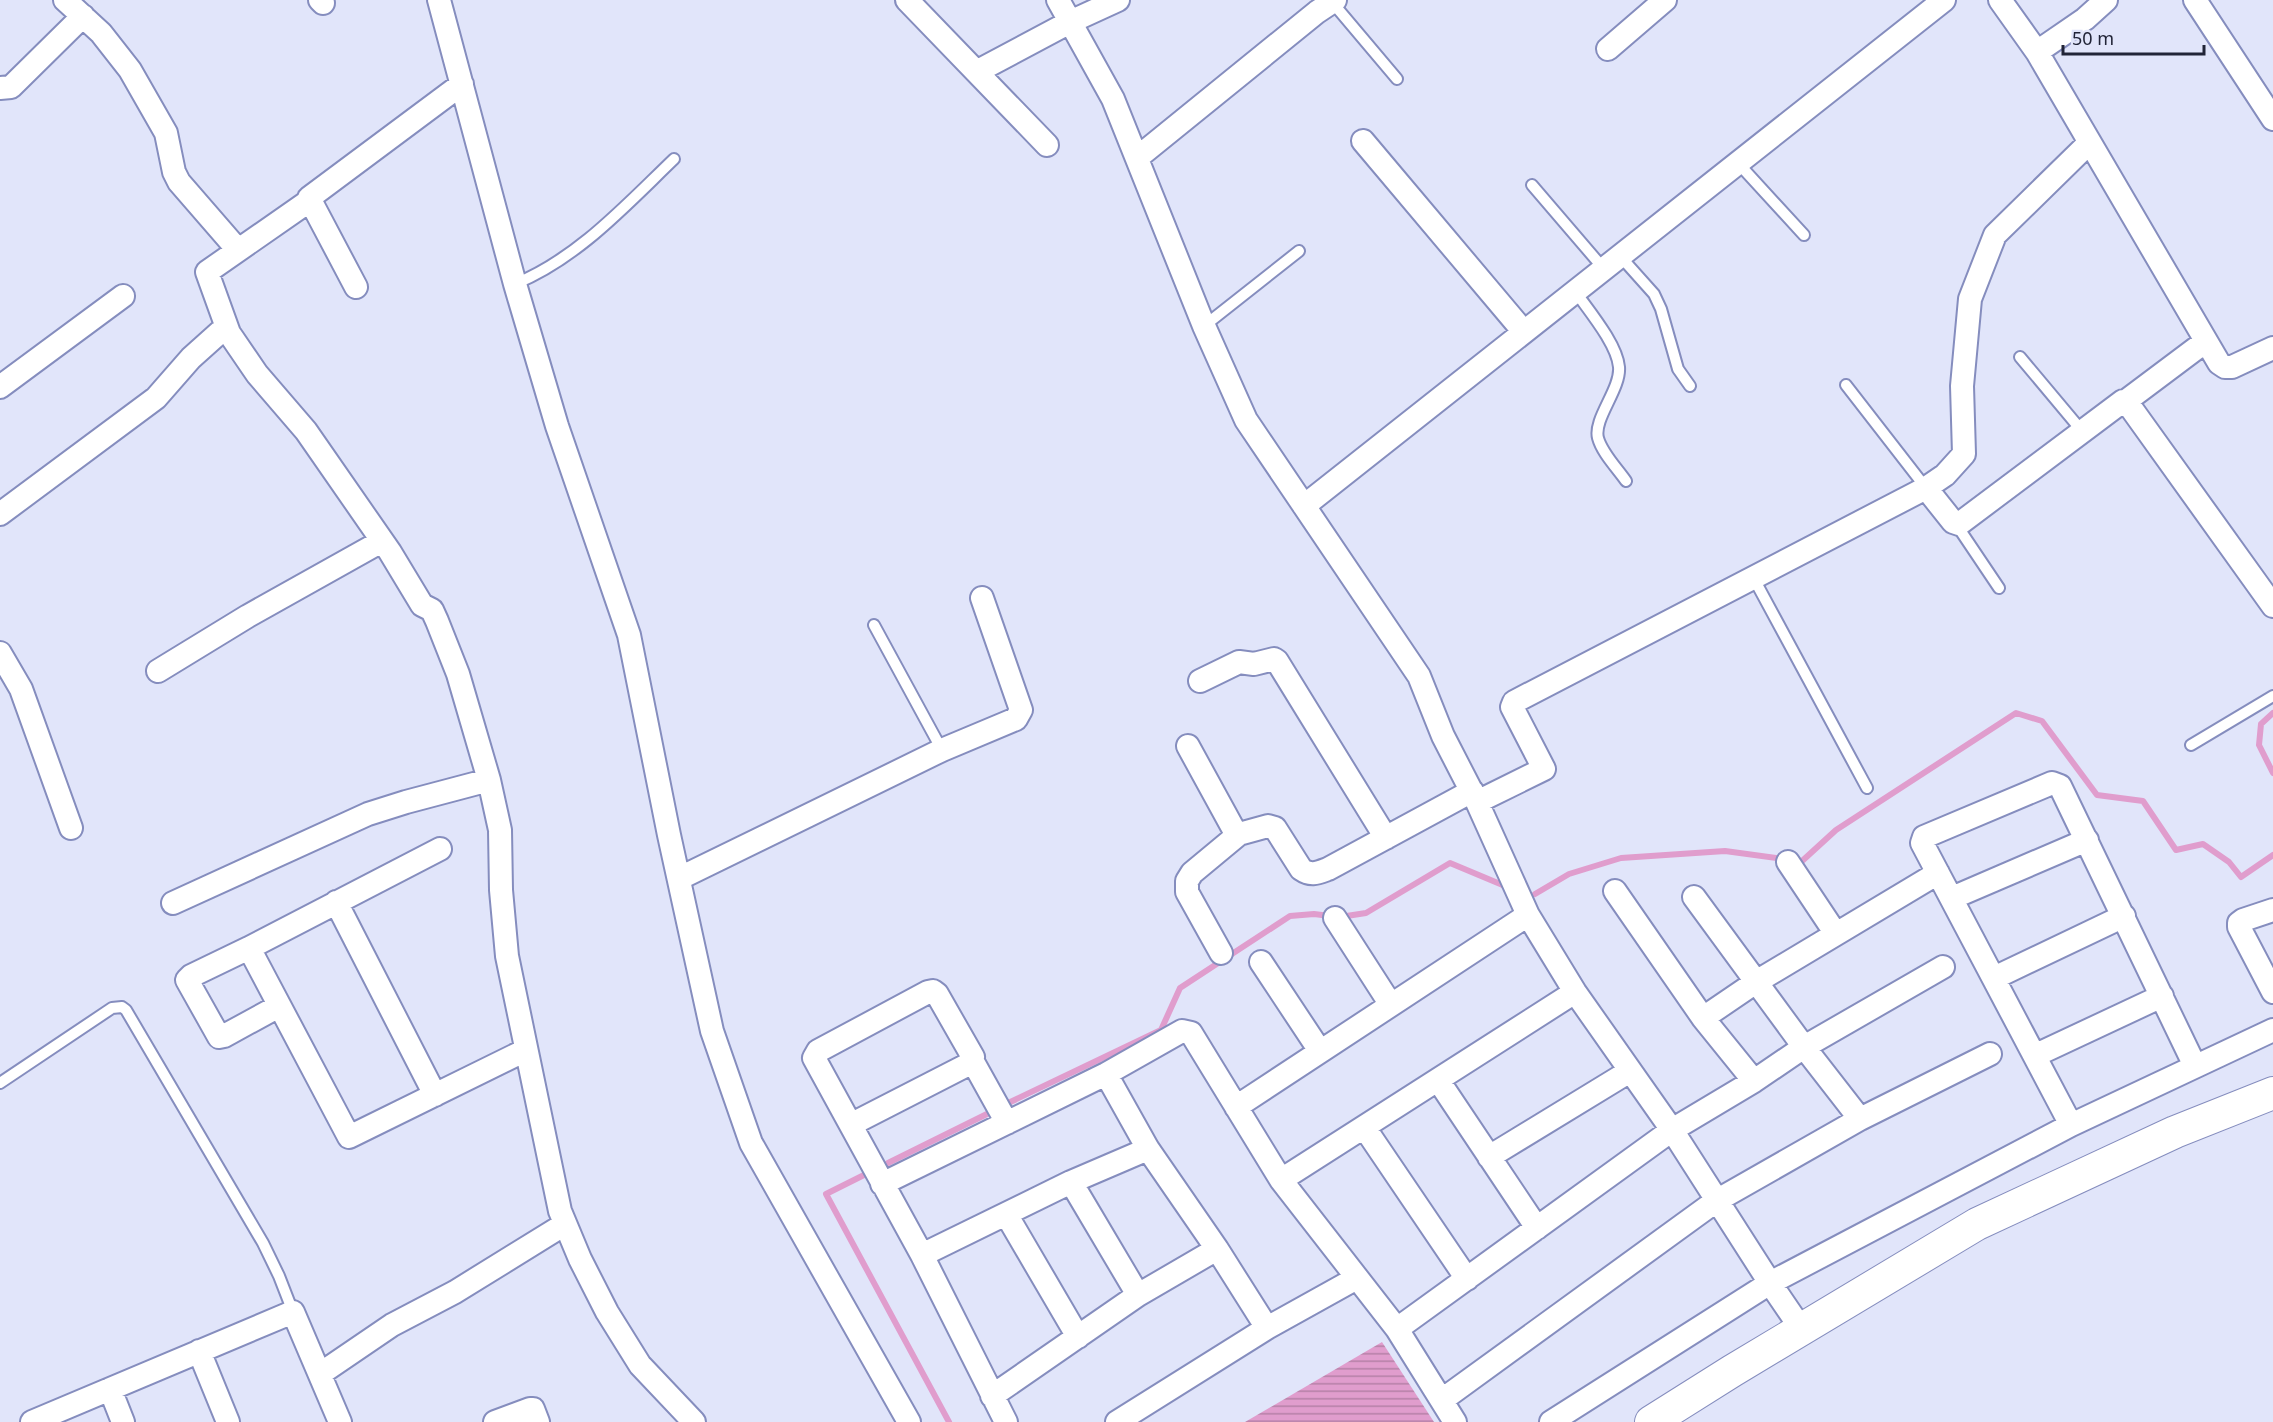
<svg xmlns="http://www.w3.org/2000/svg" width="2273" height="1422" viewBox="0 0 2273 1422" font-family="'Noto Sans',sans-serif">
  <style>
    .water { fill: url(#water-rules) }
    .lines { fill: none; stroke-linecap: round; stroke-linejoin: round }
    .stream { stroke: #e09dcd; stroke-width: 6 }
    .service-casing { stroke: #858dbe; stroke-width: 14 }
    .minor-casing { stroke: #858dbe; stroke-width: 26 }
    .secondary-casing { stroke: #858dbe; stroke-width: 34 }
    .service { stroke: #fff; stroke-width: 10 }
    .minor { stroke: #fff; stroke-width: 22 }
    .secondary { stroke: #fff; stroke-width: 32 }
  </style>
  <defs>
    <pattern id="water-rules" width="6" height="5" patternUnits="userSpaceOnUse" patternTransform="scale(1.5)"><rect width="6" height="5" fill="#e09dcd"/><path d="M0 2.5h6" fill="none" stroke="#b580a7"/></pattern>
  </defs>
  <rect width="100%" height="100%" fill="#e1e5fa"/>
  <path class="water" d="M1382,1342L1434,1422H1245Z"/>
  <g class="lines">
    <path class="stream" d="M2273,713L2261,724L2259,745L2273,773
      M1793,861L1801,862L1836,830L2016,713L2042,721L2097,795L2143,801L2176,850L2203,844L2229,862L2241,877L2273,855
      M1535,894L1569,874L1621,858L1725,851L1783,859
      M1340,917L1366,913L1450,863L1505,886
      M1004,1105L1161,1030L1180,988L1290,916L1314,914L1330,916
      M888,1163L995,1110
      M868,1173L826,1194L949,1422"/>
    <defs>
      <path id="service" d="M1332,2L1397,79
        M1738,163L1804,235
        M1532,185L1604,269
        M1620,256L1654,294L1661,309L1678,369L1690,386
        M515,284C578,258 625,206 674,159
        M1575,291C1589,311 1617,344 1619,367C1621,389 1593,419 1598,438C1602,453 1617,468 1626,481
        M1204,326L1299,251
        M2020,357L2082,431
        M1846,385L1926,488
        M1956,524L1999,588
        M1753,577L1867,788
        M874,625L942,750
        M2191,745L2273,696
        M0,1083L112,1008L122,1007L126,1010L263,1243L279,1276L293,1312"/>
      <path id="minor" d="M65,0L101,33L130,70L166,133L174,172L179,182L238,250
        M320,0L323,3
        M439,0L515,284L557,426L629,635L669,835L712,1031L751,1143L909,1422
        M907,0L1047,145
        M1058,0L1113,99L1204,326L1246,420L1419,676L1443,736L1477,802L1528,915L1575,992L1672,1130L1770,1283L1802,1330
        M2000,0L2037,52L2085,19L2106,0
        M2195,0L2273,119
        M1608,49L1665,0
        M2037,52L2219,363L2225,367H2232L2273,348
        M978,71L1070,22L1118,0
        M0,88L11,87L83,16
        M1363,141L1524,332
        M1137,158L1317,12L1335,0
        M356,287L309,198L462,84
        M229,333L207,272L309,201
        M0,387L123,296
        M2126,401L2206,341
        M1926,488L1953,522L1959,524L2123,401H2126L2273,606
        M1304,506L1944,0
        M0,514L156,398L191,358L220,332L229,333L257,374L306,431L390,552L422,605L432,610L437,621L458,674L489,780L500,830L501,890L507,956L560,1211L580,1259L607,1312L640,1365L694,1422
        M0,653L21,689L71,828
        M158,671L248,616L382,541
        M1200,681L1239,662L1254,664L1274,659L1277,661L1386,838
        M1188,746L1234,830L1239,834L1268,826L1275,828L1301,869C1311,876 1317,873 1328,869L1472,791
        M1477,802L1544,769L1512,707L1514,702L1926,488L1945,475L1964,454L1962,386L1970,299L1995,235L2089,143
        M440,849L249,948L349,1137L526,1050
        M1788,862L1836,934
        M680,878L942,750L1016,719L1021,710L982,598
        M1615,891L1703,1018L1754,1081
        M1694,897L1804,1047L1860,1119
        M1952,898L2087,840
        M336,902L435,1095
        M173,903L368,814L406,802L489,780
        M2273,910L2243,920L2239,923V927L2273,992
        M1335,918L1391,1005
        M249,948L191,976L187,980L219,1037L224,1036L279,1006
        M1221,953L1187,892V881L1192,873L1239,834
        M1261,962L1320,1051
        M1994,978L2124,916
        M1703,1018L1756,982L1938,873
        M2036,1055L2162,996
        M972,1060L1007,1123
        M1106,1074L1148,1149L1217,1249L1267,1328
        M1438,1080L1537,1228
        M1236,1107L1528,915
        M852,1124L969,1064L973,1057L937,994L933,991L928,992L818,1051L814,1058L922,1255L1006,1422
        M2071,1125L1922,843L1924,837L2052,783L2060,786L2195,1066
        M1364,1127L1467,1279
        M1489,1157L1630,1071
        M1281,1180L1575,992
        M1071,1182L1138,1295
        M882,1184L1106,1074L1182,1031L1191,1033L1281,1180L1397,1329L1455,1422
        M1006,1214L1078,1337
        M922,1255L1071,1182L1148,1149
        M1397,1329L1672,1130L1754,1081L1804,1047L1943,967
        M199,1351L228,1422
        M320,1374L392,1325L455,1292L565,1224
        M110,1389L123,1422
        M992,1396L1138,1295L1217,1249
        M1442,1400L1716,1201L1860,1119L1990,1054
        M32,1422L293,1312L340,1422
        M495,1422L530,1409H533L538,1422
        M1117,1422L1267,1328L1357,1278
        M1551,1422L1770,1283L2071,1125L2273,1030"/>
      <path id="secondary" d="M1651,1422L1732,1371L1977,1224L2175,1132L2273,1093"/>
    </defs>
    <use href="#service" class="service-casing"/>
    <use href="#minor" class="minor-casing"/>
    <use href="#secondary" class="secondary-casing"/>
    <use href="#service" class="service"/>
    <use href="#minor" class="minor"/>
    <use href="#secondary" class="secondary"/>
  </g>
  <path d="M2063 45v9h141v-9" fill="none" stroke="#212437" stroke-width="3"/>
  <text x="2072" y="45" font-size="18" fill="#212437" stroke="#e1e5fa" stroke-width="4.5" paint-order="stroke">50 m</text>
</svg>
